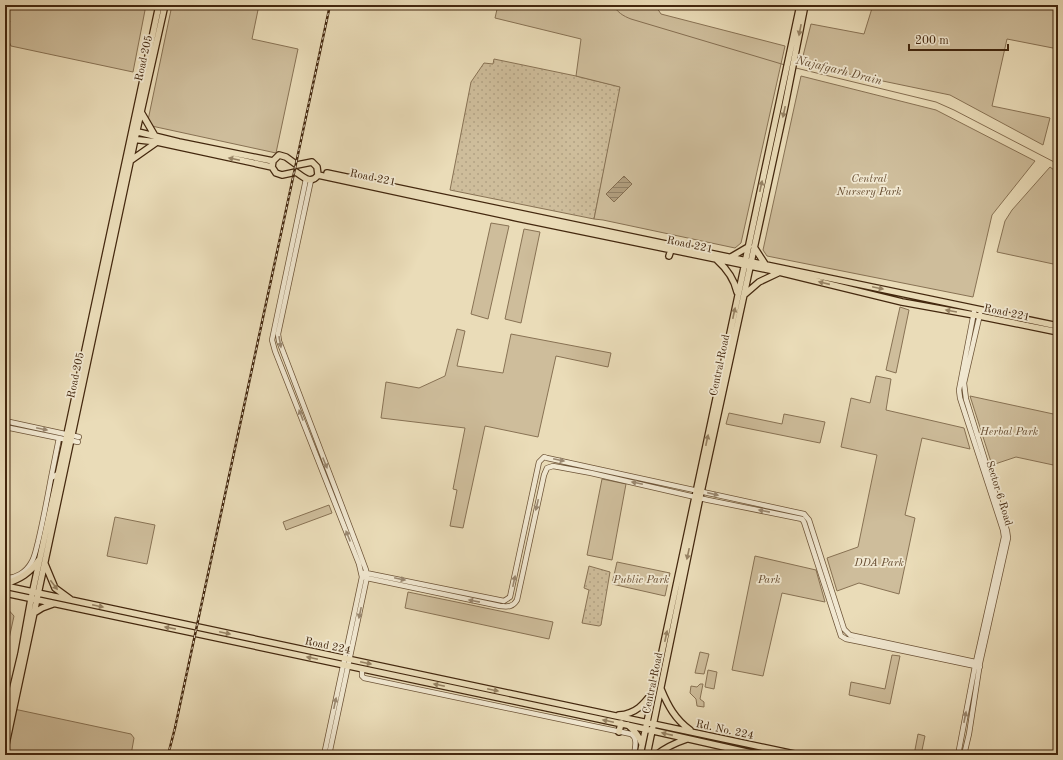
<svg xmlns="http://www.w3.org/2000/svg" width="1063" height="760" viewBox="0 0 1063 760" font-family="'Old Standard TT',serif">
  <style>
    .grass { fill: url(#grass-dots); stroke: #887254 }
    .green { fill: #cebd9b; stroke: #887254 }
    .water { fill: url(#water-rules); stroke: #856e51 }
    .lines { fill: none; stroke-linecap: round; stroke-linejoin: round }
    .stream { stroke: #856e51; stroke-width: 1 }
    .minor-casing { stroke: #6d5438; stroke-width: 6 }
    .major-casing { stroke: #43270e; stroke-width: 8 }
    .minor { stroke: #f1e8d1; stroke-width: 4.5 }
    .major { stroke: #eadcb8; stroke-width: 5.5 }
    .rail-casing { stroke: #43270e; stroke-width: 2.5 }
    .rail { stroke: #f1e8d1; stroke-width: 1; stroke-dasharray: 3; stroke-linecap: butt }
    .oneway { fill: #968263 }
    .oneway2 { fill: #9a8870 }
    .labels { text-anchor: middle; stroke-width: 3.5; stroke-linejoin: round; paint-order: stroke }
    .street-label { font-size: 11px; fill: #43270e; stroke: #f1e8d1 }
    .park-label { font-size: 11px; font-style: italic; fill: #664c31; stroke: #f1e8d1 }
    .water-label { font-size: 12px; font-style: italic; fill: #644b30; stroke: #f1e8d1 }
  </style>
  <defs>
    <pattern id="grass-dots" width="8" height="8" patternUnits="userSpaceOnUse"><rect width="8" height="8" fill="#cebd9b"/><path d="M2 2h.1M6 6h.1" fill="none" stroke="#b2a284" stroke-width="1.8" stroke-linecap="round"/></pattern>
    <pattern id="water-rules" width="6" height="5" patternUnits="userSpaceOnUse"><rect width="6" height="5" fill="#b19e7e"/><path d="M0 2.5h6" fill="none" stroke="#928166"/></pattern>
  </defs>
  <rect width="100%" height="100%" fill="#eadcb8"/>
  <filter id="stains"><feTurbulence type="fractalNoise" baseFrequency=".005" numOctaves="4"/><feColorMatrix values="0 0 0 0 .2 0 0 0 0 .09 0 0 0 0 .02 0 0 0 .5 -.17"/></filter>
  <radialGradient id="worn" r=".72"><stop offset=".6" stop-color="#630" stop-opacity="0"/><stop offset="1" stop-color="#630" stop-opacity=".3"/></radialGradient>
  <path class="grass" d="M494,59L576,76L621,87L594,219L450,190L471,82L484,63L493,64Z
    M589,566L610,572L601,625L599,626L582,623L589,590L584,588Z"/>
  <path class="green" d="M5,5H146L133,72L11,46L5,33V25L10,22L5,12Z
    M172,5H259L252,39L298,49L276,153L147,125Z
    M498,5H655L661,14L785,46L741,243L735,248L603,220L594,219L620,87L576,76L581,39L495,18Z
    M873,5H1058V49L1007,39L992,106L1050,118L1043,145L950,95L801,64L811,24L864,34Z
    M801,76L936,110L1035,161L992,215L973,297L767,256L763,250Z
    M1050,167L1058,173V265L997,252L1005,221L1012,210Z
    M491,223L509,226L488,319L471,314Z
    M524,229L540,232L521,323L505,319Z
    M900,307L909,310L896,373L886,370Z
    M457,329L465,331L457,366L503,373L511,334L611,353L608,367L556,356L538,437L485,426L463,528L450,526L457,490L453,489L465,428L381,418L386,382L419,388L445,376Z
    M876,376L891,379L886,410L964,428L970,449L922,438L905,515L915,518L899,594L859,583L837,591L827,558L858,547L877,455L841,447L851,398L870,403Z
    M970,396L1058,415V466L1016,457L992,465Z
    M729,413L782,424L784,414L825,422L820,443L726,424Z
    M602,479L626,484L612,560L587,555Z
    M329,505L332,513L286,530L283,522Z
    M115,517L155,525L147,564L107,556Z
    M755,556L816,570L825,602L782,593L763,676L732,670Z
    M617,562L670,573L665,596L612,584Z
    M408,592L553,622L549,639L405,608Z
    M5,606L14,616L5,657Z
    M700,652L709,654L704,674L695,673Z
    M892,655L900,656L890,704L849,695L851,682L885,689Z
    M708,670L717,672L714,689L705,687Z
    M700,684H703L700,699L704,702V707L697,706L696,699L690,693L691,686L697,687Z
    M14,709L131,734L134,738L131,755H5V749Z
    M918,734L925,736L921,755H914Z"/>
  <path class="water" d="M624,176L632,184L614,202L606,194Z"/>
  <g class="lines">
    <path class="stream" d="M613,5C617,12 623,16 631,19L785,65
      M796,68L936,102L954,110L1058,164"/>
    <defs>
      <path id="minor" d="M306,179L272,340L275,351L359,564L362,577L324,755
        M311,180L278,334L279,341L356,543L366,570L367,577L329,755
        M5,421L79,437
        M5,427L78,442
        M51,478L59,438
        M362,573H366L504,601L510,597L539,462L544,457L547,458L804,514L809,520L844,629L850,635L980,663
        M362,577L500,606C508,607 513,607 517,600L544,475L547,468L553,466L591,473L708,500L802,519L804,522L841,636L846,639L861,642L980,667
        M5,578C15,579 26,572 31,563C35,557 36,549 38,542C43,521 47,500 51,478L58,474
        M362,669V676L364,678L631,734C638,738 635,748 634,755
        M958,755L975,666L1004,537L1003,530L960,398L959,390L974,312
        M964,755L969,734L980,663L1008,538L1007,531L966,399L964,383L980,314"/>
      <path id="major" d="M141,112L155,136
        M134,131L179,142L273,161
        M131,139L157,142L272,167
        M279,155L286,157L297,165L312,162L317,167L318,175C311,185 303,177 296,172L282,175L276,173L272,167L273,161Z
        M130,161L157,142
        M327,173L1058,326
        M318,175L517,218L779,272L902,302L974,315L1058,332
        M754,247L765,264
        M669,256L671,250
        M731,257L748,247
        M717,260C727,269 734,278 737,292
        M744,295L759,282L778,273
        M45,564L55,588L70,599
        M5,584C20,579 30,573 38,561
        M5,586L799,755
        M5,593L627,725L760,755
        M34,613L42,608L53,604
        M661,689C668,706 675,719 690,730
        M619,715C636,714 644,704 653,692
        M5,721L21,654L31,599L67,434L159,5
        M628,725C635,731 639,736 642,744
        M619,732L621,723
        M5,749L135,139L165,5
        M640,755L800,5
        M647,755L700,497L785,106L805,5
        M656,755C666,747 675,743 687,739"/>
    </defs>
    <use href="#minor" class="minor-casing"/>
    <use href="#major" class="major-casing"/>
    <use href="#minor" class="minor"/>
    <use href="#major" class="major"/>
    <defs>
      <path id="rail" d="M168,755L175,728L330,5"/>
    </defs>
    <use href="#rail" class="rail-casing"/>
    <use href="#rail" class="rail"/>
  </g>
  <defs><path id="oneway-solid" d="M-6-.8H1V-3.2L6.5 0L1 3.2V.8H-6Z"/></defs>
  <g class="oneway">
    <use href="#oneway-solid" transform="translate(800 30) rotate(101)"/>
    <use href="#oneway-solid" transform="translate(784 112) rotate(102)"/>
    <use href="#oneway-solid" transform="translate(234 159) rotate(-168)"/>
    <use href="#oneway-solid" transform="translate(761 186) rotate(-78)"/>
    <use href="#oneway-solid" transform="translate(824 283) rotate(-167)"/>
    <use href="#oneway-solid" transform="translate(878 288) rotate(12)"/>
    <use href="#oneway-solid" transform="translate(951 311) rotate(-170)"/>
    <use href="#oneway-solid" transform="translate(734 313) rotate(-78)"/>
    <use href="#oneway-solid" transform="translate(707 440) rotate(-78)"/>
    <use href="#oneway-solid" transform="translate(688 554) rotate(102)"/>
    <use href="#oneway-solid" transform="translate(54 585) rotate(53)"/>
    <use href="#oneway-solid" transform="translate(98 606) rotate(12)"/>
    <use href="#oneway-solid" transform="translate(170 628) rotate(-169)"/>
    <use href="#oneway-solid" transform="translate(225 633) rotate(12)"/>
    <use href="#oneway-solid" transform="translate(666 636) rotate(-78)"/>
    <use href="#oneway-solid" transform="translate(312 658) rotate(-168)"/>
    <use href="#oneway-solid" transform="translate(366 663) rotate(12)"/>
    <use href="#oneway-solid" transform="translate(439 685) rotate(-168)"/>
    <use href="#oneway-solid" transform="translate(493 690) rotate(12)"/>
    <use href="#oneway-solid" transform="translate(608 721) rotate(-168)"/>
    <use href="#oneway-solid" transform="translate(667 734) rotate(-167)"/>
  </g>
  <g class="oneway2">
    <use href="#oneway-solid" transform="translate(280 342) rotate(80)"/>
    <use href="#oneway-solid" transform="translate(301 415) rotate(-111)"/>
    <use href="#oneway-solid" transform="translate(42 429) rotate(12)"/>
    <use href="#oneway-solid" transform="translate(559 460) rotate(12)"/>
    <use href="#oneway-solid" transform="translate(325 463) rotate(68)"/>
    <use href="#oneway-solid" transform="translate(637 483) rotate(-168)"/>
    <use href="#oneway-solid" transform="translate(713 494) rotate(13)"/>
    <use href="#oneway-solid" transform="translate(537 505) rotate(103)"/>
    <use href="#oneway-solid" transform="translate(764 511) rotate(-169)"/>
    <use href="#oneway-solid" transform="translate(348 536) rotate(-112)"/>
    <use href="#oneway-solid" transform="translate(400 579) rotate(12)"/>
    <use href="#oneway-solid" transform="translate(514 581) rotate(-78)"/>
    <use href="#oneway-solid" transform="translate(474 601) rotate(-169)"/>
    <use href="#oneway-solid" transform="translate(360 613) rotate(102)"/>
    <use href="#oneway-solid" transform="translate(335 703) rotate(-78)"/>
    <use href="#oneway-solid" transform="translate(965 717) rotate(-79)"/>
  </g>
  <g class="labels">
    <g class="street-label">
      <text transform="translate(143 58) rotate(-77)" y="4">Road 205</text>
      <text transform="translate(373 177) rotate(12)" y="4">Road 221</text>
      <text transform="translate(690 244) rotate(12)" y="4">Road 221</text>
      <text transform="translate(1007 312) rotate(12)" y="4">Road 221</text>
      <text transform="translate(719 365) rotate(-78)" y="4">Central Road</text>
      <text transform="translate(75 375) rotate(-78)" y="4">Road 205</text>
      <text transform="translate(1000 493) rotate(73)" y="4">Sector 6 Road</text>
      <text transform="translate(328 645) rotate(12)" y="4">Road 224</text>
      <text transform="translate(652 683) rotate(-78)" y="4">Central Road</text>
      <text transform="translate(725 729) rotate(12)" y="4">Rd. No. 224</text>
    </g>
    <g class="park-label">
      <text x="869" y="182">Central<tspan x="869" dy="13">Nursery Park</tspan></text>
      <text x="1009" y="435">Herbal Park</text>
      <text x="879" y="566">DDA Park</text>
      <text x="641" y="583">Public Park</text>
      <text x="769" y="583">Park</text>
    </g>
    <g class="water-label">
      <text transform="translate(839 70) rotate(14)" y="4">Najafgarh Drain</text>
    </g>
  </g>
  <rect width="1063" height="760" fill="none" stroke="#eadcb8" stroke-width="20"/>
  <rect x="6" y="6" width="1051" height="748" fill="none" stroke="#43270e" stroke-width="2"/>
  <rect x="10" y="10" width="1043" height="740" fill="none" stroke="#43270e"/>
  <path d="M909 44v6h99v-6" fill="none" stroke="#43270e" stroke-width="2"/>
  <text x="915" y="44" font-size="12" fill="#43270e" stroke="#f1e8d1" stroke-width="3" paint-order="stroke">200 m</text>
  <rect width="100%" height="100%" filter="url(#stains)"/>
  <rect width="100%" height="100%" fill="url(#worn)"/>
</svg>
